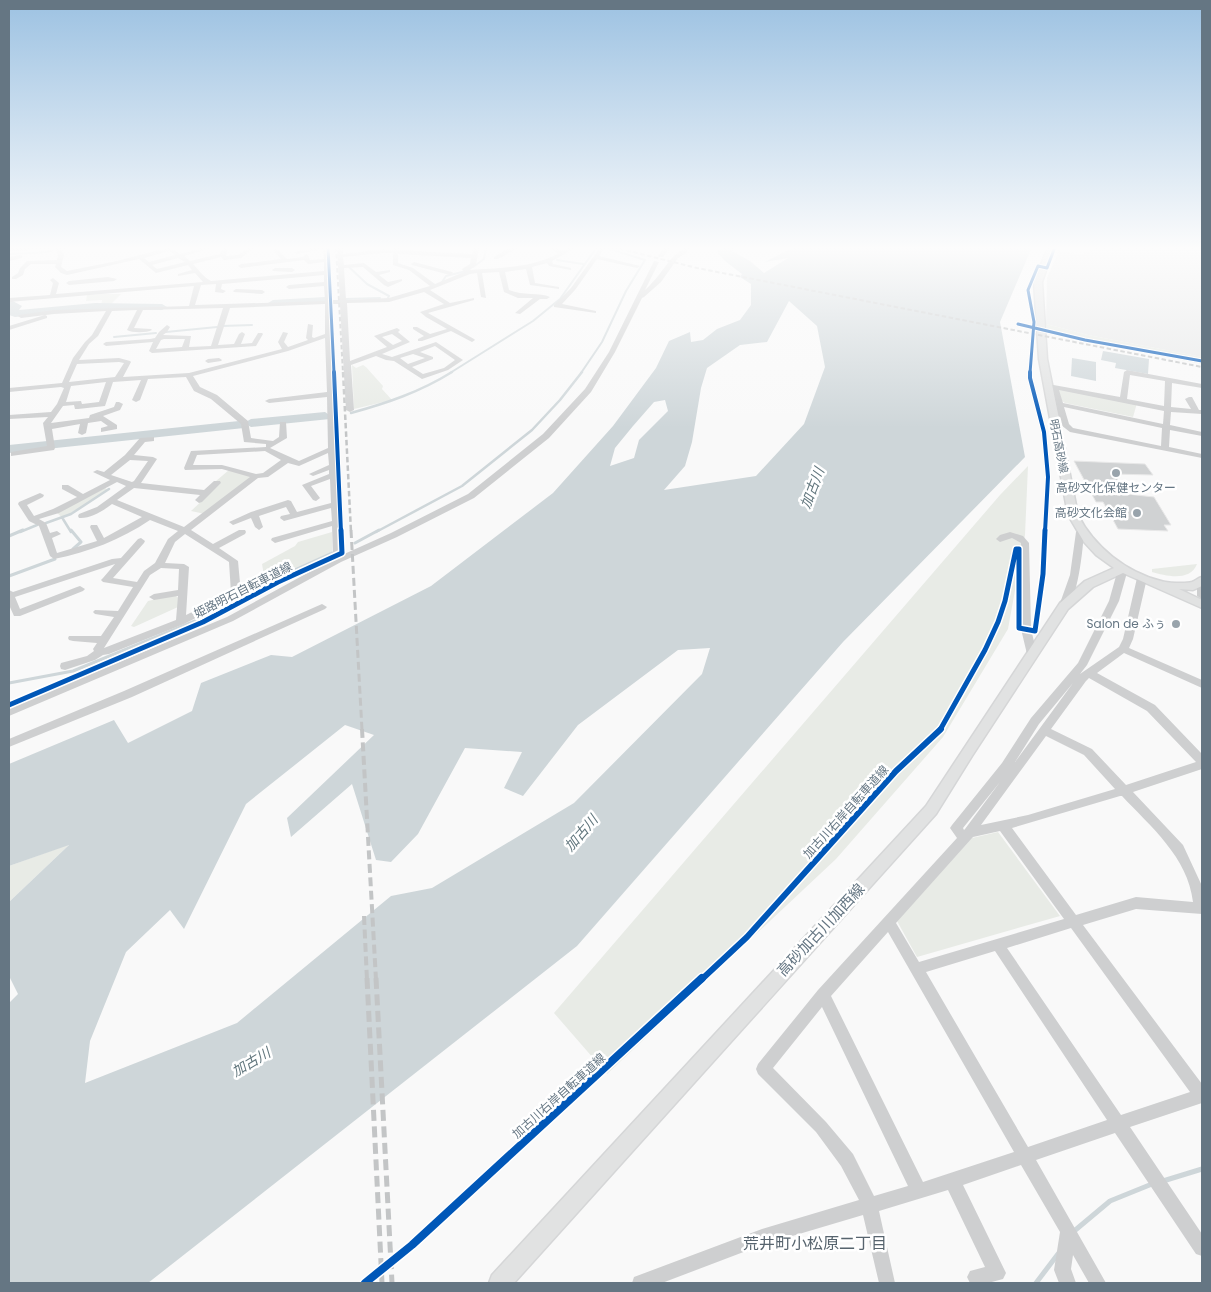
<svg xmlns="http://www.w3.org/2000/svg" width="1211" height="1292" viewBox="0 0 1211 1292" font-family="Poppins,'Noto Sans JP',sans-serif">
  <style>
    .built { fill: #e8e9e9 }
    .green { fill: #e8ebe6 }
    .water { fill: #ced6d9; fill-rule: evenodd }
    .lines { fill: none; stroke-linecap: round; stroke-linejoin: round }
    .stream-far3 { stroke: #ced6d9; stroke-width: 2 }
    .stream-far2 { stroke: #ced6d9; stroke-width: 2.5 }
    .stream-far1 { stroke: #ced6d9; stroke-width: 3 }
    .stream { stroke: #ced6d9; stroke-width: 5 }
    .river { fill: #ced6d9; fill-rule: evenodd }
    .building { fill: #d0d2d3; stroke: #e8e8e8 }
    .major-casing { stroke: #d5d6d7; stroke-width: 3 }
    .minor { fill: #cecfd0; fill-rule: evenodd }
    .major { fill: #e1e2e2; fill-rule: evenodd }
    .rail-far4 { stroke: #c3c5c6; stroke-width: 2; stroke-dasharray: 4.5 2.5; stroke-linecap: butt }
    .rail-far3 { stroke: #c3c5c6; stroke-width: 2.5; stroke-dasharray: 5.5 3; stroke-linecap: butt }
    .rail-far2 { stroke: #c3c5c6; stroke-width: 3; stroke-dasharray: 8 4; stroke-linecap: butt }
    .rail-far1 { stroke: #c3c5c6; stroke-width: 4; stroke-dasharray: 9 4.5; stroke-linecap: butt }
    .rail { stroke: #c3c5c6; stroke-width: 5; stroke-dasharray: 11 5.5; stroke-linecap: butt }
    .cycleway-far4-casing { stroke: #fff; stroke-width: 5 }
    .cycleway-far3-casing { stroke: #fff; stroke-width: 6 }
    .cycleway-far2-casing { stroke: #fff; stroke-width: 8 }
    .cycleway-far1-casing { stroke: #fff; stroke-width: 9 }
    .cycleway-casing { stroke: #fff; stroke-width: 11 }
    .cycleway-far4 { stroke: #0057b8; stroke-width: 3 }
    .cycleway-far3 { stroke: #0057b8; stroke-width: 4 }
    .cycleway-far2 { stroke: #0057b8; stroke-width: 5 }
    .cycleway-far1 { stroke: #0057b8; stroke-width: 6 }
    .cycleway { stroke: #0057b8; stroke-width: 8 }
    .poi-dot { fill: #99a4ac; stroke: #fff; stroke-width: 2 }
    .labels { text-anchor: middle; stroke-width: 5; stroke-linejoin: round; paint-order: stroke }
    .far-street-label { font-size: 11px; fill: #657683; stroke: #fff }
    .poi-label { font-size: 12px; fill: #657683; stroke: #fff; text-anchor: end }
    .street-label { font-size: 12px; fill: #657683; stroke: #fff }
    .water-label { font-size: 14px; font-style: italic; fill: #60757c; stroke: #fff }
    .near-street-label { font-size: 15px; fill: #657683; stroke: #fff }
    .near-neighbourhood-label { font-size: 16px; fill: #57646e; stroke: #fff }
  </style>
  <rect width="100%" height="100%" fill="#f9f9f9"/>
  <path class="built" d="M1096,247H1202V357L1088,335L1046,324L1047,278L1059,250L1080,255Z"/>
  <path class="green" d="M102,294H121L109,306H101L102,300L86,301L87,295Z
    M1046,324L1088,335L1202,357V364L1048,334Z
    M352,365L356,368L363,365L366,367L383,386L382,389L392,400L354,409Z
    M1058,389L1137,403L1133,417L1065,403L1062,401Z
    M1028,466L1025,535L1008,629L943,737L836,859L607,1074L554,1013L1000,495Z
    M229,470L251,475V478L205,514L191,511L221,483L216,481Z
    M105,488L108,490L63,518L57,513Z
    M332,532V552L265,581L262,564L295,546L298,542Z
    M1197,564C1190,582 1166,576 1152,572V569Z
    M174,595L179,598L178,607L134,627L131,626L148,601Z
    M998,832L1060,916L917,957L897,921L972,838Z
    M70,844L9,902V866Z"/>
  <path class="water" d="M722,247H735L732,251L750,261L764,273L788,258L765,262L794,247H1032L1000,322L1025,457L843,642L577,946L148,1283H9V1003L18,994L9,976V902L69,845L9,866V764L114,720L128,743L192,711L201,683L271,655L292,657L431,586L553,493L613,426L656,368L669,341L690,332L691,342L703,340L717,329L740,320L751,305V284L740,277L742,274L725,261L717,252ZM789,301L817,326L825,367L804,424L756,476L664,490L685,466L692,442L701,388L707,368L740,345L767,342ZM665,400L668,411L639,440L634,458L610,466L615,448L633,426L654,402ZM710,648L702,674L574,803L432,888L391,896L237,1023L85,1083L90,1041L126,952L170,910L184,929L246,804L345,725L374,735L287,818L291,837L352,784L376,860L391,862L418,834L465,748L522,752L504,788L523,796L578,725L678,650Z
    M1103,351L1149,359L1148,374L1115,368L1116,363L1101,360Z
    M1072,358L1096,362V381L1071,376Z"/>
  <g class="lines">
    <path class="stream-far3" d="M61,248L68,247
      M9,254L48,252L54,249
      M557,260L583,264
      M349,267L367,284L389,296L388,298
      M473,267L484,259L486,247
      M442,282L446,276L466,271
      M346,299L380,298
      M222,326L252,325
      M166,332L217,327
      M114,337L156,333
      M450,373L533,321L560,299L597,247
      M581,373L602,342L626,291L645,260L603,247"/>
    <path class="stream-far2" d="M351,413C387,403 420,392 452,372
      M63,519L71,532
      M46,523L71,514L109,489
      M20,532L37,525
      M376,532L462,486L532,430L560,400L582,372"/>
    <path class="stream-far1" d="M71,530L81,542L73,549
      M9,536L23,530
      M355,543L379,530
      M9,576L55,559
      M9,683L73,671L195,621L263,584L332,553"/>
    <path class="stream" d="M1163,1181L1202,1169
      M1073,1232L1110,1201L1152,1184
      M1036,1283L1058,1254"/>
    <path class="river" d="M325,297L330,300L329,302L273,306L268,303L273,300Z
      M9,299L22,306L19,310L95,303L162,304L167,307L162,310L95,309L15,317L9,315Z
      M325,412L331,416L330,419L251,427L244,423L251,419Z
      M239,421L244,422L246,425L244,428L9,453V445Z"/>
  </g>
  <path class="building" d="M1074,461L1145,464L1153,475L1114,474L1127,494L1154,497L1171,525H1164L1168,531L1118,529L1103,502H1096Z"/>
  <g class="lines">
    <defs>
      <path id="major" d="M1048,247H1054L1042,282L1047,359L1078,515C1094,547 1126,572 1161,581C1167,583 1185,584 1192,582C1195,581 1198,578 1202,577V586L1193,590L1179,589L1202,600V608L1123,573L1093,587L1068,609L972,756L936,814L514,1283H489L492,1275L926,806L1060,603L1085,581L1114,568L1096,555L1084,542L1068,515L1039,359L1034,282Z"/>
    </defs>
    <use href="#major" class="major-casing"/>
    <path class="minor" d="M9,247H51L48,249L9,251Z
      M55,247H61L64,255L61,267L67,271L117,261L170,247L180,254L207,247H216L184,256L190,261L220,254L222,247H228L226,256L238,255L249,247H255L241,258L224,260L221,257L193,264C198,269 204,278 211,281L324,271V262L308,264L304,260L241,268L238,266L241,264L281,259L273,250L276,248L287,259L303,257L306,254L308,255L310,260L324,259L323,249L297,254L294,252L318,247H329L331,300H340L337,247H343V254L383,249L393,250L394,247H398L399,250L472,254L473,247H479L476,265L470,270C500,268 530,268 558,254L549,247H555L562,251L570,247H577L552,261L553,264L571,268V270L549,266L547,263L532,267L535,283L559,287V289L530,285L526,269L505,272L509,290C523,296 540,292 550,297L547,299H540L520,314L515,313L533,298H518L504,292L499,272L482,273L486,298L481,297L477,273L470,274L430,290L450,303L474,298V300L428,313L474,339L475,340L472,342L451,331L422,341H418V339L424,336L413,329V327H417L430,334L447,329L426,317L420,312L444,304L424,292L389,302L347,303L350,361L387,347L374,336L397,328L400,330L398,332L410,342L382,354L392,357L436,342L463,360L448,370L422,379L394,361L386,360L376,356L351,365L354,410L350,412L346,410L340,304H331L332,332L335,334L332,336L336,445L340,447L336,450L342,555L391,533L468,494L543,434L585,389L609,352L654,261L659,262L645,290C656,280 663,269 672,258C676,253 681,252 684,247H690L686,253L678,258L661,282L644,297L642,298L615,352L591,392L549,438L474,498L397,537L341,562L233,621L9,716V708L227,617L333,559L332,526L275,543L271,540L272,538L332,521L331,508L284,521L280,518L281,516L290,514L286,507L259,516L263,527L259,530L255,527L251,518L233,525L229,522L251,512L288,500L291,501L297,512L331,503L330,479L311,486L320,498L316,501L313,500L302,485L329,474V470L313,476L309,474L329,465L328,453L299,466L288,463L268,477L258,478L191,530L213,544L239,530H245L246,532L245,534L219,548L238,561L241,594L239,596L184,624L109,654L103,655L95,660L65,670L61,669L60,666L61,663L87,656L94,651L93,649L97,643L73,641L69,640L68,638L69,636H101L114,617L95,614L93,612L95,610L118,611L133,587L103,582L101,580L103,578L115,564L15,597L20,609L77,587L80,586L85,589L83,591L20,616H14L9,605V590L13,592L112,559L121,558L138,539L141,538L145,541L144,543L113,578L137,582L144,571L155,563L168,539L178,531L150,520C120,540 89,552 54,559L50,556L39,526L29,521L18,504L19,502L40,493L44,495L43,497L27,505L34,516L53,509L77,497L62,489V485H68L83,494L110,480L93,472L97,470L104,472L125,455L140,438L154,437V441L145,442L134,455L153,457L157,459L141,483L204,490L214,481H220L221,483L202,502L199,503L195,500L200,495L134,488L117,500L184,527L250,477L222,469L185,470L184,468L191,451L266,447V444L244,442L241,424L211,399L194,391L186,377L148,379L140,400L136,402L132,400L141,380L113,382L105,406L78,409H75L74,405L63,406L51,423L89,418L90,415L114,407L116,402H119L123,404L120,410L103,416L117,425V429L101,432V428L108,426L101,421L88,423L86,433L82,435L78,433L80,424L52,429L55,448L54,450L11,456V452L47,446L43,423L48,417L9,419V415L51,412L57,404L64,388L61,387L9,392V388L62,383L73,358L85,342L92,335L106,311L54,314L21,318L18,316L19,315L54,310L189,306L194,286L9,302V298L50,295L53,283L50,280L53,278L59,283L56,294L203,282L195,273L178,276V274L192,270L188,265L156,273L139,259L67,275L61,273L55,267L56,264H31L25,269L23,275L16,279H12V277L18,273L20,268L27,261L57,260L58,255ZM169,251L175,255L149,262L144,258ZM383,253H393V265L409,270L430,286L389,298L346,300L344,268L363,267L384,285L388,287L402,281V279L388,282L379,275L390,272V270L376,272L364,263L344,265L343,257ZM398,254L471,258L470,264L462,269L464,272L435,284L413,268L398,263ZM178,258L185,262L157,269L152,265ZM324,275V282L289,285L286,287L289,289L324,286L325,301L195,305L201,285L216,284L215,292L223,293L226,291L221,289L222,284ZM325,304V334L314,338L312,337L313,325L308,324L306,338L308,340L288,347L284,342L288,333L283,332L278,342L282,349L189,373L123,377L131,362L130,361L119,358L79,360L89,344L98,336L112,311L137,310L127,330C132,333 147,333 152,330L151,329L134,328L143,310L223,308L211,346L189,347L191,336L163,335L167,332L170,327L167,325L159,332L155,338L150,339L106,342L103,344L106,346L153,342L149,351L152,353L256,346L263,334L262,333H258L252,343L241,344L245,334L242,332L239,334L234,344L218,345L230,308ZM392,334L402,341L393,345L382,337ZM325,338L327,392L269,399L265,401L269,403L327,397L328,448L299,461L270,448L287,438L286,422H280L279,437L273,441L251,438L248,421L217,395L200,387L193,376L288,351ZM164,339H185L182,347L156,349L161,340ZM435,346L455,360L444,368L423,374L412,367L433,359V357L420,352ZM413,354L425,358L408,364L400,358ZM119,362L124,363L115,377L69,382L77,364ZM106,382L99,402L82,404L81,401L66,402L71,386ZM265,451L281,460L263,473L256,474L222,465H193L197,455ZM130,460L148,461L134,481L132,482L111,475ZM117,482L126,486L97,507L79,514L78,516L79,518C90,519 103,511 112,504L142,517L104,538L97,525H91L90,527L97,541L57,553L52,538L61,534L57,531L50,533L46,523L39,519L59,513ZM185,534L229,562L231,593L186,615L189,567L184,564L165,563L175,542ZM161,568L179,569L178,590L154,594L149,597L154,600L178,596L176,620L104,648L150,575Z
      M510,247L518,248L498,259H494V257Z
      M596,247L605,248L599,256L640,266L637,268L597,259L575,290L562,304L596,311V313L554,307V305L571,288L599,249Z
      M665,247H671L663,257H659L658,256Z
      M20,255L22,256V258L9,261V257Z
      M414,262L452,272L453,273L450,275L412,265L411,264Z
      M275,268H292L295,270L292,272L273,271L272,270Z
      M108,277L117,279L114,281L69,285L66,283L69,281Z
      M236,289L262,290L265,292L262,294L234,292L233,291Z
      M45,315L47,316V318L9,330V326Z
      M219,358L222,360L221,361L208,363L205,361L208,359Z
      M1127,370L1202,384V388L1172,383L1171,407L1191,409L1185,399L1189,397H1192L1199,410H1202V414L1171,412L1170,425L1202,432V436L1170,430L1169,447L1202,454V458L1070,432L1061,425L1052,388H1048V384L1120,397L1124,372ZM1130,375L1165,381L1164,406L1127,399ZM1059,390L1164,411L1163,424L1063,403ZM1064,407L1162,428L1161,446L1073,428L1069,424Z
      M1080,529L1084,532C1083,547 1078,604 1064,609L1059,606L1070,575L1076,532Z
      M1010,532L1023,536L1029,543L1031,629L1037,654L1032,657L1027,654L1021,629V543L1012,538L1000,542L996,539L1000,535Z
      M1123,566L1128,569L1119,601L1087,665L1080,674L1119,647L1123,639L1137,578L1142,575L1145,576L1147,578L1133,639L1129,648L1202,680V688L1124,653L1097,673L1155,705L1202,754V769L1133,792L1183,845L1202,886V914L1136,909L1083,925L1202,1084V1103L1130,1127L1202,1234V1256L1196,1254L1115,1133L1036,1160L1106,1283H1089L1073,1255L1071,1269L1076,1283H1059L1054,1270L1060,1232L1021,1165L963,1185L1006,1273L1003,1279L988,1283H970L967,1277L970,1271L985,1267L948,1190L879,1211L895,1283H879L863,1215L762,1245L662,1283H632L634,1277L762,1229L859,1200L841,1166L816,1132L758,1074L756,1069L758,1064L818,990L957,838L950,828L952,825L1002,763L1031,718L1078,663L1109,601L1118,569ZM1089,678L1147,711L1196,762L1126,785L1092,749L1051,729L1086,681ZM1073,683L1015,762L1039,724ZM1046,736L1084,755L1115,789L1028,815L981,825ZM1000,782L965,829L964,830L963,828ZM1120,796H1122C1150,826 1188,857 1193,902L1136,897L1076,915L1012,828ZM1000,831L1064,919L919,962L896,923L973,837ZM1071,928L1190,1092L1121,1115L1007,948ZM888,932L1014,1152L923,1182L831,996ZM995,951L1107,1120L1028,1147L926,972ZM822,1007L908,1186L874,1196L853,1154L826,1122L773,1068Z
      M1202,580V599L1197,596V583Z
      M322,604L327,607L325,609L132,697L9,747V739L124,691Z"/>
    <use href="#major" class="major"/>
    <path class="rail-far4" d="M336,247L343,373
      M613,247L697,268L1202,367"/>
    <path class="rail-far3" d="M343,372L351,532"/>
    <path class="rail-far2" d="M351,530L362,730"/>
    <path class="rail-far1" d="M362,729L376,980
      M364,916L367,980"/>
    <path class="rail" d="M367,978L382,1283
      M376,978L392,1283"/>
    <defs>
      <path id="cycleway-far4" d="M328,247L334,373
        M1018,324L1085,340L1202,361
        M1030,373L1034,322L1028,290L1038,266L1047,268L1055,247"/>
      <path id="cycleway-far3" d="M334,372L341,532
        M1030,372V378L1044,432L1048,477L1045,532"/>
      <path id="cycleway-far2" d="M9,705L203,622L278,582L342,553L341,530
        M940,730L985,650L998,622L1005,601L1016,549H1019V628L1035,631L1043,574L1045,530"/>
      <path id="cycleway-far1" d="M701,980L747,937L896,771L941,729"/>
      <path id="cycleway" d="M365,1283L412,1245L702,978"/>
    </defs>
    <use href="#cycleway-far4" class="cycleway-far4-casing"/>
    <use href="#cycleway-far3" class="cycleway-far3-casing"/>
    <use href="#cycleway-far2" class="cycleway-far2-casing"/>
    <use href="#cycleway-far1" class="cycleway-far1-casing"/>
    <use href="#cycleway" class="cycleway-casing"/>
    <use href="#cycleway-far4" class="cycleway-far4"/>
    <use href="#cycleway-far3" class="cycleway-far3"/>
    <use href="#cycleway-far2" class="cycleway-far2"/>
    <use href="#cycleway-far1" class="cycleway-far1"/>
    <use href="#cycleway" class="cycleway"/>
  </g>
  <linearGradient id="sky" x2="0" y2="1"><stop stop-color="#9dc2e2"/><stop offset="0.58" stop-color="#fcfcfc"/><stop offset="1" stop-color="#fcfcfc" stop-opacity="0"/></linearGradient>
  <rect width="1211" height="428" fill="url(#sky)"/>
  <g class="poi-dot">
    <circle cx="1116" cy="473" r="5"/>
    <circle cx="1137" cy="513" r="5"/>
    <circle cx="1176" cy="624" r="5"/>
  </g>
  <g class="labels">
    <g class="far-street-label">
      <text transform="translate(1059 446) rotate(79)" y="4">明石高砂線</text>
    </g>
    <g class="poi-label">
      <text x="1116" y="492" text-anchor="middle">高砂文化保健センター</text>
      <text x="1127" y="517">高砂文化会館</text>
      <text x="1166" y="628">Salon de ふぅ</text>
    </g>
    <g class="street-label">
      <text transform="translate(243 590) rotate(-27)" y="4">姫路明石自転車道線</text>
      <text transform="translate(846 812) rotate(-48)" y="4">加古川右岸自転車道線</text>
      <text transform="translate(559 1096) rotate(-42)" y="4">加古川右岸自転車道線</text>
    </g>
    <g class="water-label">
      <text transform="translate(812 488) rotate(-69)" y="5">加古川</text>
      <text transform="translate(581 833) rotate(-49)" y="5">加古川</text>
      <text transform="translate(251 1062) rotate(-31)" y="5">加古川</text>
    </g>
    <g class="near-street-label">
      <text transform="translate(821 930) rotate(-47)" y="5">高砂加古川加西線</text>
    </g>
    <g class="near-neighbourhood-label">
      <text x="815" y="1249">荒井町小松原二丁目</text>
    </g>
  </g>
  <rect width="1211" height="1292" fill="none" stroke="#657683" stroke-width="20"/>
</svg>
